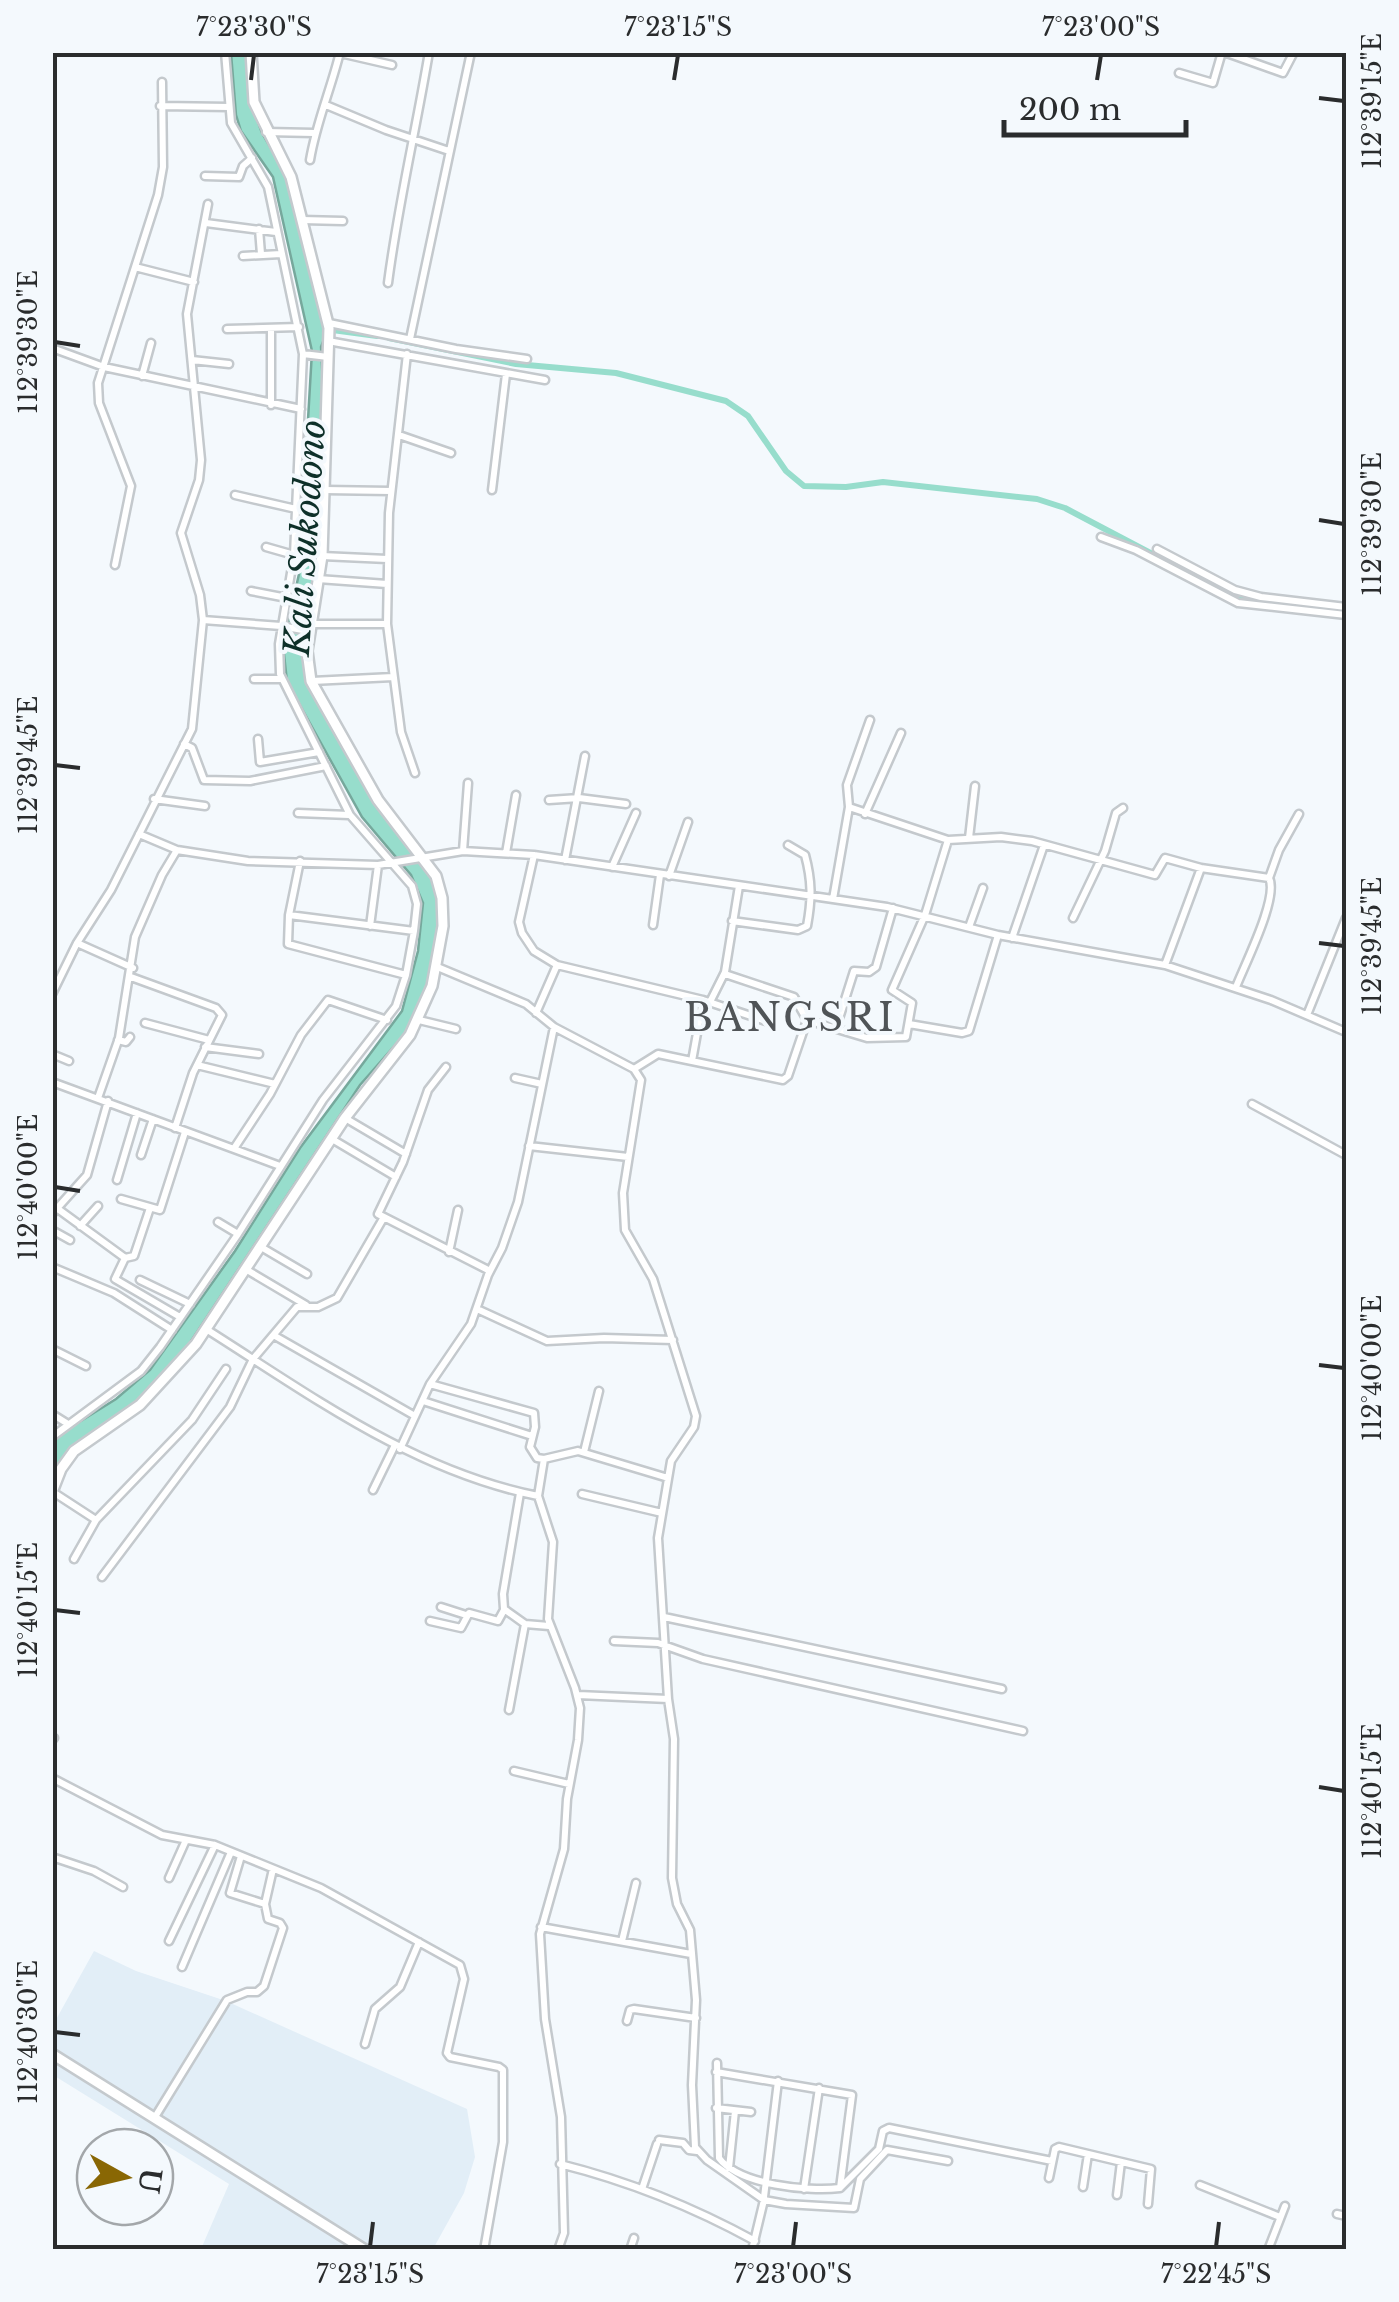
<svg xmlns="http://www.w3.org/2000/svg" width="1399" height="2302" viewBox="0 0 1399 2302" font-family="'Libre Baskerville',serif">
  <style>
    .built { fill: #e2eef7 }
    .water { fill: #97ddcc; stroke: #76a89c; stroke-width: 2.5 }
    .lines { fill: none; stroke-linecap: round; stroke-linejoin: round }
    .canal { stroke: #97ddcc; stroke-width: 6 }
    .minor-casing { stroke: #c4c9cd; stroke-width: 11 }
    .secondary-casing { stroke: #c4c9cd; stroke-width: 14 }
    .minor { stroke: #fff; stroke-width: 6 }
    .secondary { stroke: #fff; stroke-width: 9 }
    .ticks { fill: none; stroke: #2a2c2d; stroke-width: 4 }
    .labels { text-anchor: middle; stroke-width: 8; stroke-linejoin: round; paint-order: stroke }
    .water-label { font-size: 35px; font-style: italic; fill: #0e3029; stroke: #f4f9fd }
    .quarter-label { font-size: 38px; letter-spacing: 2.5px; fill: #505457; stroke: #f4f9fd }
    .neatline { fill: none; stroke: #2a2c2d; stroke-width: 4 }
    .ticks-label { font-size: 25px; text-anchor: middle; fill: #2a2c2d }
  </style>
  <rect width="100%" height="100%" fill="#f4f9fd"/>
  <path class="built" d="M94,1951L136,1971L226,2001L467,2109L475,2157L464,2193L433,2249H201L229,2184L53,2075V2025Z"/>
  <path class="water" d="M231,53H248L249,97L262,133L292,184L326,334L321,347L324,406L321,546L305,647L308,683L380,809L435,880L440,921L429,985L405,1034L360,1085L176,1364L145,1395L70,1449L53,1474L55,1437L116,1399L150,1370L235,1251L300,1148L402,1011L418,951L423,903L411,875L362,817L287,682L283,645L299,574L312,351L273,177L241,131L236,115Z"/>
  <g class="lines">
    <path class="canal" d="M325,329L377,336
      M389,338L516,364L616,373L726,401L748,416L786,471L804,486L846,487L883,482L1037,499L1065,508L1215,587L1258,602L1346,611"/>
    <defs>
      <path id="minor" d="M1224,52L1283,73L1294,52
        M340,53L392,65
        M1179,73L1213,83L1222,52
        M326,105L386,130L449,151
        M160,106L229,107
        M266,132L314,133
        M310,160C316,123 331,89 340,52
        M205,176L239,177L243,166L252,158
        M302,220L343,221
        M206,223L276,232
        M259,229L261,254
        M243,256L281,254
        M135,267L194,282
        M388,283C398,205 416,130 429,52
        M329,323L456,349L527,359
        M227,329L299,327
        M271,329V405
        M410,339L471,52
        M328,341L545,380
        M52,348L104,367L301,409
        M303,354L328,357
        M407,354L389,513L387,624L401,732L415,773
        M192,360L229,364
        M142,376L151,343
        M399,435L451,453
        M325,490L391,491
        M492,490L506,374
        M235,495L296,509
        M1101,537L1136,550L1238,603L1346,615
        M266,547L294,555
        M1157,549L1235,590L1261,597L1346,607
        M322,556L387,559
        M115,565L131,486L99,403L98,383L158,195L163,167L162,82
        M318,579L387,584
        M251,591L287,598
        M203,620L281,626L308,631
        M311,624H387
        M254,679H281
        M312,681L393,677
        M258,739L260,762L319,752
        M184,744L192,748L204,780L250,781L326,766
        M154,799L205,806
        M549,800L579,798L626,804
        M849,807L847,785L870,720
        M298,813L349,815
        M865,814L901,733
        M139,834L177,850L248,861L378,865L463,851L534,855L887,907L998,935L1165,965L1271,1000L1346,1032
        M969,838L975,786
        M463,851L468,783
        M506,853L516,795
        M534,855L519,922L522,933L534,951L557,965L703,1000L769,1022
        M565,860L585,756
        M300,861L289,915L288,944L406,975
        M612,867L636,813
        M669,876L688,822
        M833,899L849,807L948,840L1001,837L1032,841L1155,875L1165,858L1201,868L1269,878
        M289,915L414,931
        M1073,918L1105,851L1116,813L1123,808
        M732,921L798,930L807,926C812,899 812,881 805,855L788,845
        M653,925L660,875
        M370,926L378,865
        M969,927L983,888
        M1012,938L1044,845
        M77,943L133,968
        M1165,965L1201,868
        M435,966L526,1004L554,1027L634,1069
        M725,974L794,997L807,1020
        M131,977L216,1008L222,1015L193,1073L175,1128
        M1236,987C1245,964 1279,897 1269,878L1279,850L1299,814
        M52,994L77,943L111,890L192,729L203,620L200,595L181,533L199,480L201,460L187,314L208,204
        M710,1002L725,972L739,886
        M536,1013L557,965
        M1307,1015L1346,918
        M419,1020L456,1029
        M145,1023L209,1040
        M909,1024L962,1033L969,1031L998,935
        M836,1028L854,971L869,972L876,967L893,908
        M118,1040L126,1042L130,1037
        M205,1047L259,1054
        M52,1054L69,1061
        M692,1061L703,1000
        M197,1065L275,1084
        M446,1067L428,1090L403,1162L378,1214L490,1271
        M634,1069L641,1080L623,1193L625,1230L653,1279L696,1416L694,1427L671,1461L658,1538L668,1699L674,1739L672,1878L677,1904L690,1930L696,2000L692,2085L695,2147L707,2160L764,2200L786,2204L854,2208L860,2179L887,2150L948,2161
        M634,1069L658,1054L783,1080L788,1076L807,1020L867,1038L906,1037L912,1003L892,990L925,915L948,840
        M515,1078L542,1084
        M52,1082L280,1166
        M98,1098L119,1038L135,937L162,875L177,850
        M1252,1104L1346,1155
        M345,1118L406,1154
        M332,1139L396,1177
        M529,1146L628,1157
        M235,1147L270,1094L301,1035L328,1000L387,1020
        M141,1155L153,1119
        M117,1180L137,1113
        M121,1199L160,1210L185,1132
        M58,1209L125,1258
        M52,1214L87,1175L108,1101
        M218,1222L238,1234
        M80,1226L98,1206
        M52,1230L70,1240
        M261,1247L307,1274
        M449,1252L458,1210
        M125,1258L115,1279L180,1317
        M125,1258L134,1256L150,1208
        M52,1267L114,1293L172,1330
        M247,1270L306,1305
        M140,1280L190,1304
        M477,1309L547,1341L604,1338L673,1340
        M206,1329C312,1396 413,1471 538,1496
        M275,1336L415,1416
        M52,1349L86,1366
        M430,1384L534,1413L535,1427L530,1447L537,1458L544,1459L578,1451L668,1478
        M423,1401L532,1436
        M52,1414L68,1424
        M52,1437L141,1371L160,1347L238,1234L323,1100L396,1006L406,975L414,931L417,904L412,886L350,815L280,674L279,644L294,555L303,354L268,187L231,123L225,52
        M400,1449L430,1384L471,1324L488,1275L502,1248L518,1202L554,1027
        M584,1452L599,1391
        M544,1459L538,1496L553,1542L548,1619L575,1688L580,1708L578,1740L567,1799L564,1849L540,1934L545,2019L561,2117L564,2233L558,2250
        M373,1490L394,1447
        M53,1492L96,1520
        M520,1493L503,1594L504,1609L525,1624L549,1626
        M582,1494L662,1513
        M74,1559L96,1520L192,1420L226,1369
        M102,1577L230,1407L253,1359L297,1307H318L337,1298L384,1217
        M441,1607L466,1615
        M664,1617L1002,1689
        M430,1621L461,1628L469,1613L498,1621L504,1610
        M614,1641L658,1643L703,1659L1023,1731
        M578,1695L668,1699
        M509,1710L525,1624
        M52,1740L54,1738
        M514,1771L569,1784
        M52,1778L162,1835L215,1845L321,1888L460,1965L464,1979L447,2053L450,2057L499,2067L503,2070V2142L484,2250
        M241,1856L230,1893L265,1904
        M52,1857L94,1871L123,1887
        M169,1878L186,1840
        M541,1927L691,1954
        M169,1941L215,1845
        M622,1941L636,1883
        M182,1967L231,1852
        M627,2021L630,2010L634,2009L696,2018
        M365,2044L375,2009L400,1987L419,1942
        M717,2063L719,2158C739,2185 809,2192 840,2188L879,2149L883,2131L889,2128L1052,2161
        M716,2072L852,2095L840,2188
        M716,2108L751,2112
        M155,2117L227,2000L247,1992H257L264,1986L283,1928L280,1923L268,1919L265,1904L273,1869
        M659,2140L683,2143L689,2150L697,2151
        M560,2164C628,2181 693,2207 755,2241
        M729,2168L735,2111
        M1049,2178L1055,2149L1059,2147L1151,2169L1148,2204
        M1200,2185L1280,2217
        M1083,2187L1088,2154
        M642,2189L657,2144
        M804,2189L819,2088
        M1117,2195L1121,2162
        M764,2197L778,2081
        M1337,2214L1346,2216
        M630,2250L634,2238
        M752,2250L764,2200
        M1268,2250L1285,2206"/>
      <path id="secondary" d="M52,1492L61,1469L74,1451L140,1405L196,1344L345,1118L410,1035L432,986L443,926L442,898L436,876L378,800L311,681L307,651L322,556L329,328L291,177L254,102L251,52
        M52,2054L365,2250"/>
    </defs>
    <use href="#minor" class="minor-casing"/>
    <use href="#secondary" class="secondary-casing"/>
    <use href="#minor" class="minor"/>
    <use href="#secondary" class="secondary"/>
  </g>
  <path class="ticks" d="M251,80L254,55M674,80L678,55M1097,80L1101,55M1319,98L1344,101M55,342L80,346M1319,520L1344,524M55,765L80,768M1319,943L1344,946M55,1187L80,1191M1319,1365L1344,1368M55,1610L80,1613M1319,1787L1344,1791M55,2032L80,2035M370,2247L373,2222M793,2247L796,2222M1216,2247L1219,2222"/>
  <g class="labels">
    <g class="water-label">
      <text transform="translate(305 538) rotate(-86)" y="12">Kali Sukodono</text>
    </g>
    <g class="quarter-label">
      <text x="790" y="1031">BANGSRI</text>
    </g>
  </g>
  <rect width="1399" height="2302" fill="none" stroke="#f4f9fd" stroke-width="110"/>
  <g transform="translate(125 2177) rotate(98)"><circle r="48" fill="#f4f9fd" stroke="#a3a7aa" stroke-width="2.5"/>
  <path d="M0-8L18 38L0 25L-18 38Z" fill="#896704"/>
  <text y="-15" font-size="28" font-weight="bold" text-anchor="middle" fill="#2a2c2d">U</text>
  </g>
  <path d="M1004 120v15h182v-15" fill="none" stroke="#2a2c2d" stroke-width="5"/>
  <text x="1019" y="120" font-size="30" fill="#2a2c2d" stroke="#f4f9fd" stroke-width="8" paint-order="stroke">200 m</text>
  <rect x="55" y="55" width="1289" height="2192" class="neatline"/>
  <g class="ticks-label">
    <text x="254" y="36">7°23'30"S</text>
    <text x="678" y="36">7°23'15"S</text>
    <text x="1101" y="36">7°23'00"S</text>
    <text transform="translate(1372 101) rotate(-90)" y="9">112°39'15"E</text>
    <text transform="translate(28 342) rotate(-90)" y="9">112°39'30"E</text>
    <text transform="translate(1372 524) rotate(-90)" y="9">112°39'30"E</text>
    <text transform="translate(28 765) rotate(-90)" y="9">112°39'45"E</text>
    <text transform="translate(1372 946) rotate(-90)" y="9">112°39'45"E</text>
    <text transform="translate(28 1187) rotate(-90)" y="9">112°40'00"E</text>
    <text transform="translate(1372 1368) rotate(-90)" y="9">112°40'00"E</text>
    <text transform="translate(28 1610) rotate(-90)" y="9">112°40'15"E</text>
    <text transform="translate(1372 1791) rotate(-90)" y="9">112°40'15"E</text>
    <text transform="translate(28 2032) rotate(-90)" y="9">112°40'30"E</text>
    <text x="370" y="2283">7°23'15"S</text>
    <text x="793" y="2283">7°23'00"S</text>
    <text x="1216" y="2283">7°22'45"S</text>
  </g>
</svg>
